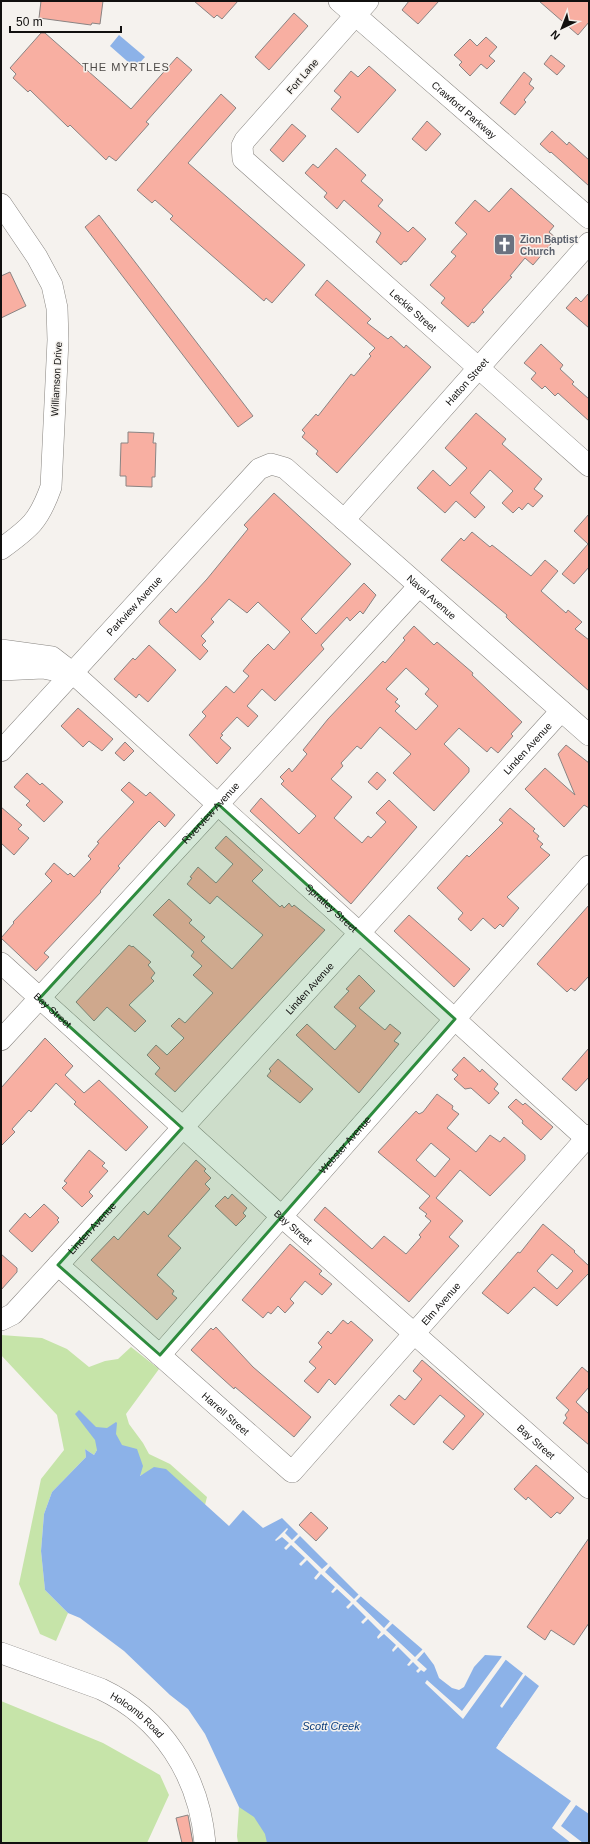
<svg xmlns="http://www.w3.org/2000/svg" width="590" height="1844" viewBox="0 0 590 1844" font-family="Arial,sans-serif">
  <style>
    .green { fill: #c6e4a9 }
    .water { fill: #8cb2e8 }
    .pier { fill: #f5f2ee }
    .building { fill: #f8afa2; stroke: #8a8483; fill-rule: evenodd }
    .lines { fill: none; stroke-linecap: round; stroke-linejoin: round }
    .minor-casing { stroke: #888581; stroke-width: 22 }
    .minor { stroke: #fff; stroke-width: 21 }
    .marked { fill: #2d8b3d; fill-opacity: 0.2; stroke: #2d8b3d; stroke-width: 3; stroke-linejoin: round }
    .labels { text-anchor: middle; stroke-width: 3; stroke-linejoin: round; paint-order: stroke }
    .street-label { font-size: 10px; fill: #11100f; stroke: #f5f2ee }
    .worship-label { font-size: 10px; font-weight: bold; fill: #5b616d; stroke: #f5f2ee; text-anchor: start }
    .neighbourhood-label { font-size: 11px; letter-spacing: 1px; fill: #4c4946; stroke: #f5f2ee }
    .water-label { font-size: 11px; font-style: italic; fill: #0a3c7b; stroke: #f5f2ee }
  </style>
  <rect width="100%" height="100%" fill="#f5f2ee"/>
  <path class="green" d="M1,1335L42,1338L67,1349L89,1367L105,1361L118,1359L131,1347L159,1369L126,1414L129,1424L143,1443L149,1454L170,1464L207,1497L205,1505L155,1470L139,1476L97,1450L94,1455L85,1449L86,1457L52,1492L44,1514L41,1551L45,1590L68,1613L56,1641L40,1634L19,1584L41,1479L64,1450L57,1415L1,1355Z
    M1,1701L103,1743L160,1775L169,1795L147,1843H1Z
    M248,1804L276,1843H238L237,1836L239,1807Z"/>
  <path class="water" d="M119,35L145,57L135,68L110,46Z
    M79,1410L96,1427L107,1428L116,1422L117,1423L116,1434L122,1445L137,1449L143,1466L140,1476L154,1467L166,1469L229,1526L243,1510L263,1528L282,1518L358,1594L422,1649L434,1665L439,1678L452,1688L459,1690L464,1687L474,1667L485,1655L501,1656L539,1686L498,1745L589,1807V1843H267L265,1834L254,1817L239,1807L205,1734L188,1709L170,1695L124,1651L80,1618L68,1613L45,1590L41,1551L44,1514L52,1492L86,1457L85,1449L94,1455L97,1450L95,1440L75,1414Z"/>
  <path class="pier" d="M287,1528L288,1529L285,1533L292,1540L299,1533L301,1535L294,1542L322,1569L329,1563L331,1565L325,1572L354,1599L360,1593L362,1595L356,1601L384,1628L391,1620L394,1622L386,1630L415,1657L424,1648L426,1650L417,1660L427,1669L424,1672L421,1670L418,1673L416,1671L419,1668L413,1662L409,1666L407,1665L411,1660L398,1647L393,1652L392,1650L396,1645L384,1634L378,1639L377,1637L381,1632L368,1619L363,1624L361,1622L366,1617L353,1604L348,1609L346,1607L351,1602L337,1589L333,1593L331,1592L335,1587L321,1574L316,1580L314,1578L319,1572L307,1560L301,1566L299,1564L305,1558L291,1545L286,1550L284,1548L289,1543L282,1537L276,1541L275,1540Z
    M503,1655L507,1658L463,1719L425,1683L427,1680L462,1711Z
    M524,1672L526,1674L502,1708L500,1706Z
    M516,1719L517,1721L501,1744L589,1805V1814L576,1805L561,1826L583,1843H571L552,1828L571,1801L496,1748Z"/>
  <path class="building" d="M41,1H103L100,24L92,23L91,25L39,18Z
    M194,1H238L222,19L217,15L214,18Z
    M409,1H439L418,24L402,10Z
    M539,1H589V22L578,35Z
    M294,13L308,26L269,70L255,57Z
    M41,33H45L131,109L177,57L192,70L146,122L149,124L116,161L109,156L106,160L70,125L68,127L30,90L28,92L13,78L16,74L10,68Z
    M486,37L497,47L489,56L495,61L487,69L481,64L470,76L459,65L462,62L454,55L470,39L477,46Z
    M551,55L565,66L557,75L544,64Z
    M369,66L396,90L358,133L331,109L341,97L334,91L351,71L358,77Z
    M524,72L532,79L529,84L534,88L524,100L526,102L515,115L500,103Z
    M221,94L236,108L188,163L305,265L272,303L266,298L264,301L170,219L173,216L155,200L152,203L137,190Z
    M427,121L441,134L426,151L412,139Z
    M292,124L306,136L283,162L270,150Z
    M552,131L567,145L569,142L589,160V186L551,152L550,153L540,144Z
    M336,148L366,175L361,181L383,200L378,206L408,232L413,227L426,239L406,262L404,261L401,265L376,242L381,233L344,200L337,209L324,197L327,193L305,173L313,164L318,168Z
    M511,188L554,226L549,232L556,238L533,265L525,258L510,276L512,277L482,310L484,312L474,323L472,322L468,327L441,303L445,298L430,285L456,256L451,252L467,234L455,223L475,200L489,212Z
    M99,215L253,416L238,427L85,227Z
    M10,272L26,306L1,318V276Z
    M327,280L371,319L367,323L388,339L391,336L404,348L406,345L431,367L337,473L316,454L318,451L302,437L305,433L302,430L316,414L318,416L351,374L354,376L371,356L369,354L375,348L315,295Z
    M589,293V328L566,308L576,297L581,302Z
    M541,344L563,365L560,369L574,382L572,384L589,399V421L558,393L555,396L545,386L542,389L531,379L536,373L524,363Z
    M476,413L506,439L502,444L542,479L534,489L543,496L533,507L528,503L522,510L519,507L513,513L502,503L513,491L490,470L470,493L485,507L475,518L456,501L445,513L417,488L433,470L450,486L467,468L445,448Z
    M128,432L154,433L153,443H156L155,477H152V487L126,486V476H120L121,443H128Z
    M274,493L351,564L301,619L316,634L364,583L376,595L363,614L360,611L350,621L347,617L321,645L324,649L275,701L262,689L247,706L258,716L248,727L237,717L221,734L223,735L220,738L231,748L217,764L189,735L206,716L202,712L226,686L234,693L249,676L243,671L254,658L268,644L274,650L290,632L258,602L247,613L229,599L211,619L214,622L201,636L206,641L202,645L208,651L200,660L160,624L159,621L171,608L176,613L207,579L248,529L244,525Z
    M589,514V567L574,584L562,574L588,544L574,531Z
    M472,532L490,547L492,545L531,576L545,560L558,571L541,591L566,613L568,610L582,622L575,629L589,640V691L511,622L506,617L507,615L441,560L461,538L464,541Z
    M414,626L434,645L437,642L473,673L472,675L522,722L511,734L513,736L498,753L491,747L487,752L459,728L444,744L469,768V772L434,811L393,773L411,754L380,727L361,749L357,746L341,763L343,766L331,779L352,797L334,818L362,843L368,836L371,838L386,822L376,813L389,800L417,827L351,904L250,811L261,798L299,834L316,816L281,784L284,781L280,777L289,768L292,772L307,754L303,750L328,719L383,661L385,663L405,640L403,638ZM406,668L429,689L425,694L438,706L416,730L395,711L400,706L395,702L398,699L386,689Z
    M149,645L176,670L148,702L139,694L136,698L114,679L133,658L135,660Z
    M78,708L113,739L102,751L89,741L83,747L61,726Z
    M125,742L134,751L124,761L115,753Z
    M566,745L589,763V808L584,805L564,827L525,789L545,768L575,795L558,754Z
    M377,772L386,780L377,790L368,782Z
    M27,773L40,785L42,783L63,802L44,822L26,805L30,801L14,787Z
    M129,782L146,796L150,792L175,815L165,827L159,821L151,829L118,866L120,868L100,891L101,892L44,953L49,957L36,971L1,938L14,923L13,922L52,881L45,874L54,863L68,875L70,873L74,877L91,859L88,856L99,843L97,842L134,802L121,790Z
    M1,807L22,825L18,829L29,838L14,855L1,843Z
    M510,808L535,829L533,831L539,836L537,839L543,844L540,847L550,855L507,897L519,908L503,927L500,924L495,929L483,918L471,931L458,919L463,913L437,888L467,855L469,857L503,823L499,820Z
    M226,836L263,870L252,881L280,907L282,905L284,908L289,903L292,907L294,905L325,930L175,1092L155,1074L160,1068L147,1055L156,1045L167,1055L184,1038L171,1026L179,1018L185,1023L213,993L193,975L202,966L191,956L194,952L153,915L169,899L192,920L189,923L205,937L201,941L232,969L263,935L217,896L210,904L187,884L192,878L190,877L198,867L216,883L233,864L215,848Z
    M589,905V976L575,991L571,988L567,992L537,964Z
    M409,915L470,969L454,987L394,931Z
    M129,945L132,947L133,946L151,962L148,965L155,973L151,978L154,981L129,1005L146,1021L135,1032L107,1007L94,1021L76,1002Z
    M359,975L375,991L359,1008L385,1030L390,1024L401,1033L394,1041L399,1044L359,1093L296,1035L307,1024L335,1050L356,1026L334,1007L349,991L346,989Z
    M45,1038L73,1066L65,1075L84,1093L99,1080L148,1127L126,1151L74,1104L76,1102L56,1083L31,1112L29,1110L12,1129L15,1132L1,1146V1088Z
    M589,1048V1077L576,1091L562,1079Z
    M464,1057L480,1072L482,1069L498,1084L494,1089L499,1093L489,1104L471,1088L465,1089L454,1079L458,1075L452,1070Z
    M278,1059L313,1089L300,1103L267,1076L271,1071L269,1069Z
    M437,1094L453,1106L452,1109L459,1114L447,1128L476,1152L490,1135L500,1142L504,1137L525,1155V1160L490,1196L460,1170L436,1198L463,1221L449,1237L459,1246L409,1302L314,1220L325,1207L372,1249L384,1236L406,1254L421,1237L419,1235L431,1221L425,1216L427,1214L419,1208L430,1196L378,1152L416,1111L419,1114L423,1112ZM431,1143L450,1159L435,1177L416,1160Z
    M516,1099L523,1105L525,1103L553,1127L541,1140L522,1123L523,1121L508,1107Z
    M89,1150L105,1163L102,1166L108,1171L89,1192L93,1196L82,1207L62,1188L67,1183L64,1181Z
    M196,1160L206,1169L204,1171L211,1178L205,1184L210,1189L168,1236L181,1248L157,1275L174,1291L172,1294L177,1298L157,1320L91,1260L114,1236L118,1240L144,1211L148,1215Z
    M232,1194L247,1208L243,1213L246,1216L236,1226L215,1206L225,1196L228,1199Z
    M44,1204L59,1218L57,1220L59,1222L32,1252L9,1231L25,1213L30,1218Z
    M543,1224L575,1251L574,1252L589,1266V1273L557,1306L534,1287L508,1314L482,1293L518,1252L520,1253ZM552,1254L573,1271L557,1289L537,1271Z
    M290,1244L322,1271L319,1274L332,1284L322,1295L305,1281L290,1299L294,1303L285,1313L278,1306L271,1314L268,1312L263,1318L242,1300Z
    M1,1254L17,1268V1272L1,1290Z
    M343,1320L348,1324L351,1321L373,1340L335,1385L329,1379L318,1393L304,1381L316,1368L309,1362L322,1347L318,1343L328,1331L331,1334Z
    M216,1327L253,1367L311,1417L294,1437L235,1387L234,1389L191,1350L211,1328L213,1330Z
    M422,1360L484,1414L453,1450L443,1442L465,1416L440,1395L414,1425L390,1405L399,1395L405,1400L422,1379L413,1371Z
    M582,1367L589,1373V1387L576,1402L589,1414V1445L563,1423L567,1418L565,1415L569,1410L556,1398Z
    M536,1465L574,1498L560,1514L557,1512L551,1518L528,1497L526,1500L514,1489Z
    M311,1512L328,1528L316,1541L299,1525Z
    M589,1538V1623L574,1645L551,1630L545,1640L527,1627Z
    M188,1815L193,1843H182L176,1818Z"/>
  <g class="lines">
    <defs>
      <g id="minor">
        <path id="s1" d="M339,1L589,218"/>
        <path id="s2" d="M368,1L245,140L242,146L243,159L589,466"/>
        <path d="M1,204L37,257L52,285L57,308L58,340L51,487C39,521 30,528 1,549"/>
        <path id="s3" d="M344,520L589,243"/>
        <path id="s4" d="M1,650L52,657L74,674L589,1141"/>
        <path d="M1,670L43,668L63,672"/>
        <path id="s5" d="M1,751L259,469L271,464L285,468L589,735"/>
        <path id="s6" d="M1,963L281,1216L589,1488"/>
        <path id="s7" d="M1,1040L419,586"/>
        <path id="s8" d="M58,1265L292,1472L589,1135"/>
        <path id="s9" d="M1,1320L13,1314L58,1265L561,711"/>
        <path id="s10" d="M160,1355L589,866"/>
        <path id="s11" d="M1,1653L101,1689C162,1718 199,1775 205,1843"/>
      </g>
    </defs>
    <use href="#minor" class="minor-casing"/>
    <use href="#minor" class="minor"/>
  </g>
  <path class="marked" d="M218,804L455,1019L160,1355L58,1265L182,1128L39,999Z"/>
  <defs>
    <symbol id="church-square" viewBox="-11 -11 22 22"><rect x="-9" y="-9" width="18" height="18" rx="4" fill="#6b7280" stroke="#f5f2ee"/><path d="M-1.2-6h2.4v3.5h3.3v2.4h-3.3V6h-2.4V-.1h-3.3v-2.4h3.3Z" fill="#fff"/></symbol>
  </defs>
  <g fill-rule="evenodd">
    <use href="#church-square" x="492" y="232" width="25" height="25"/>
  </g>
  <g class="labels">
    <g class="street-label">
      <text transform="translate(302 76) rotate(-49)" y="4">Fort Lane</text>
      <text dy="4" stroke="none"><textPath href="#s1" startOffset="166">Crawford Parkway</textPath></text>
      <text dy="4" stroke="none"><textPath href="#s2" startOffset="433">Leckie Street</textPath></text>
      <text transform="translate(56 379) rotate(-87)" y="4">Williamson Drive</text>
      <text dy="4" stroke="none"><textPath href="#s3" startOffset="185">Hatton Street</textPath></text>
      <text dy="4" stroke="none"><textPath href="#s5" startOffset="605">Naval Avenue</textPath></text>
      <text dy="4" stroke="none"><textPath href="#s5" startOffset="197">Parkview Avenue</textPath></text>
      <text dy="4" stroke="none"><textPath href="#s9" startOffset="778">Linden Avenue</textPath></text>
      <text dy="4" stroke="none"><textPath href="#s7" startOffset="309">Riverview Avenue</textPath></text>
      <text dy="4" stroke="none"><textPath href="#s4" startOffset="427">Spratley Street</textPath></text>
      <text dy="4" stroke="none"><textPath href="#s9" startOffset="454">Linden Avenue</textPath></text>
      <text dy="4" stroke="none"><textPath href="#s6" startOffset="70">Bay Street</textPath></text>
      <text dy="4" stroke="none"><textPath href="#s10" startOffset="280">Webster Avenue</textPath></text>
      <text dy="4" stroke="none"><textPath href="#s9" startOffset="130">Linden Avenue</textPath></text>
      <text dy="4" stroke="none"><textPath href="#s6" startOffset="394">Bay Street</textPath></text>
      <text dy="4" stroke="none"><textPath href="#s8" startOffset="537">Elm Avenue</textPath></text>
      <text dy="4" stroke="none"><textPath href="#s8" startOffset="224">Harrell Street</textPath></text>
      <text dy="4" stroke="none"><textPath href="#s6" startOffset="718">Bay Street</textPath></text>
      <text dy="4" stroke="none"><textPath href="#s11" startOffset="151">Holcomb Road</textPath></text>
    </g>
    <g class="worship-label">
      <text x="520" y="243">Zion Baptist<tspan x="520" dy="12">Church</tspan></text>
    </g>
    <g class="neighbourhood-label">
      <text x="126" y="71">THE MYRTLES</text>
    </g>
    <g class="water-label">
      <text x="331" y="1730">Scott Creek</text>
    </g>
  </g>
  <rect width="590" height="1844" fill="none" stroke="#11100f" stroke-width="4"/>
  <g transform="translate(562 28) rotate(223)" stroke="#f5f2ee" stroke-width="3" paint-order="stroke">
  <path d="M0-3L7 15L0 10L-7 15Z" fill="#11100f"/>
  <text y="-6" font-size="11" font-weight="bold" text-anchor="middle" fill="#11100f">N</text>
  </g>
  <path d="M10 26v6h111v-6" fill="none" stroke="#11100f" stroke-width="2"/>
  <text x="16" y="26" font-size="12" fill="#11100f" stroke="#f5f2ee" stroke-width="3" paint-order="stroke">50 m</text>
</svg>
